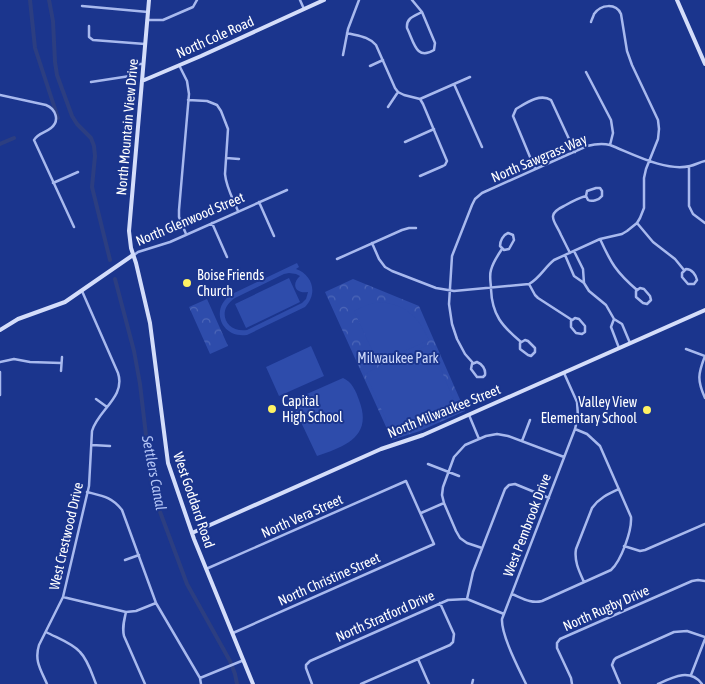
<svg xmlns="http://www.w3.org/2000/svg" width="705" height="684" viewBox="0 0 705 684" font-family="'Asap Condensed',sans-serif">
  <style>
    .park { fill: url(#park-crowns) }
    .garden { fill: #2e4cab; fill-rule: evenodd }
    .lines { fill: none; stroke-linecap: round; stroke-linejoin: round }
    .canal { stroke: #2c3e81; stroke-width: 4 }
    .street { stroke: #a8b9ee; stroke-width: 2.5 }
    .secondary { stroke: #d4ddfa; stroke-width: 4 }
    .poi-dot { fill: #fff264; stroke: #1b358d; stroke-width: 2 }
    .labels { text-anchor: middle; stroke-width: 4; stroke-linejoin: round; paint-order: stroke }
    .street-label { font-size: 14px; fill: #fff; stroke: #1b358d }
    .poi-label { font-size: 14px; fill: #fff; stroke: #1b358d; text-anchor: start }
    .park-label { font-size: 14px; fill: #cdd8fa; stroke: #1b358d }
    .water-label { font-size: 15px; font-style: italic; fill: #b3c4f5; stroke: #1b358d }
  </style>
  <defs>
    <pattern id="park-crowns" width="20" height="18" patternUnits="userSpaceOnUse" patternTransform="scale(1.25)"><rect width="20" height="18" fill="#2e4cab"/><path d="M2 6a3 3 0 1 1 6 0M12 15a3 3 0 1 1 6 0" fill="none" stroke="#4d67b8"/></pattern>
  </defs>
  <rect width="100%" height="100%" fill="#1b358d"/>
  <path class="park" d="M353,279L419,306L465,411L420,431L392,440L325,292Z
    M207,299L228,346L210,354L189,307Z"/>
  <path class="garden" d="M297,263L299,267L296,269C313,275 318,294 305,307L247,335C221,339 209,308 232,294ZM289,273L296,274L300,276C291,284 295,294 308,292L306,299L302,303L247,330C225,333 216,310 235,298L284,274Z
    M289,278L300,302L246,328L235,304Z
    M379,302C405,304 418,316 429,340L378,363L354,311L367,305Z
    M428,345L431,346L457,407L456,410L396,436L393,435L366,375L368,372Z
    M311,346L324,376L279,396L266,367Z
    M343,378C352,382 356,391 359,400C373,436 346,446 317,456L291,401Z"/>
  <g class="lines">
    <path class="canal" d="M30,0L35,48L58,118
      M49,0L53,21L55,62L57,75L72,116L77,124L91,138L94,146L95,156L92,187L110,260
      M0,144L14,138
      M115,279L134,351L140,384L151,478L156,501L187,584L230,661L235,674L237,684"/>
    <path class="street" d="M300,0L304,9
      M412,0L422,12L435,43L434,50C416,61 414,42 407,28C406,18 414,16 422,12
      M82,6L148,12
      M147,20H163L193,7L197,0
      M89,26V37L93,40L145,44
      M347,33C358,36 368,36 376,45L395,88L398,92L404,95L420,99L423,104L447,161L445,165L443,166L420,176
      M343,55L348,29L359,0
      M179,65L187,81L189,94L179,210V217L186,234
      M370,66L383,60
      M586,72L611,120L613,133L610,145
      M91,82L130,76L135,71L137,64H143
      M454,84L482,147
      M0,95L46,105C56,109 60,121 51,128C45,133 38,133 34,140L74,227
      M420,99L470,77
      M188,100L207,101L217,105L221,111L228,129L225,174C226,187 233,199 238,211
      M388,107L398,92
      M405,142L434,129
      M226,158L239,159
      M689,167V206L693,214L705,223
      M535,169L513,116L516,109C526,103 540,93 551,100L575,152
      M53,183L78,172
      M596,188H600L602,191V196C599,200 592,202 588,200L586,196L587,191Z
      M259,202L274,236
      M212,223L227,257
      M637,223L653,242L675,259L684,270
      M508,233L513,235L514,240L509,249L504,250L500,246C500,241 503,235 508,233Z
      M600,239C611,263 616,272 637,290
      M372,243L379,259L385,267L392,271L436,288L454,291L529,284C540,278 544,268 554,260L600,239L622,234L627,231L637,223L640,218L644,208V178L646,169L658,139L659,129L658,120L632,65L627,51L621,14C616,3 601,4 594,14C594,15 591,21 591,22
      M502,249C498,255 493,262 491,270C489,276 491,283 491,289C492,315 502,326 521,342
      M570,253C567,247 564,241 561,235C555,221 545,215 564,206C571,202 578,198 586,196
      M134,255L138,252L170,242L287,190
      M565,255L574,276L584,283L583,269L574,251
      M337,259L402,230L409,228H416
      M686,269C692,269 696,275 697,280L694,284H688L682,277V273Z
      M584,283L589,291L606,305L614,319
      M529,284L535,295L538,298L572,320
      M640,288L644,289L650,296L651,300L647,304L643,303L636,297V291Z
      M575,318L579,319L585,326V332L582,334L576,333L571,327V321Z
      M525,340L528,341L535,348V352L531,356L528,355L520,349V343Z
      M619,348L611,327L614,319L622,324L630,343
      M686,349L705,356
      M705,356C698,374 697,380 705,398
      M0,362L14,359L30,362L61,363
      M477,362C482,364 486,369 485,375L483,377H477L471,369L472,364Z
      M473,363L465,354L457,339L452,324L449,304L452,256L472,205L475,199L482,193L587,146C595,144 602,143 610,145C633,154 666,172 690,166C695,165 700,162 705,161
      M61,371L62,357
      M0,372V395
      M96,399L107,407
      M469,415L479,439
      M522,441L530,420
      M92,445L110,446
      M428,464L459,476
      M87,492C103,496 112,497 122,510L156,603L200,678L201,684
      M421,513L444,503
      M624,546L640,551L645,550L705,524
      M482,548L467,543L460,538L456,531L444,503L442,495L443,487L454,457L465,445L486,436L497,434L508,436L564,457
      M125,560L139,555
      M206,569L406,481L434,544L233,633
      M584,582C579,571 574,561 576,549L592,508C599,498 608,494 619,489
      M512,594C522,598 531,604 542,601L611,570C621,561 632,531 631,517L600,446L587,434L575,429
      M63,597L126,612L136,611L156,603
      M467,599L473,572L505,489L509,485L515,484L549,498
      M126,612C124,621 122,627 124,636L145,684
      M46,632C57,638 72,643 80,652C88,660 92,674 96,684
      M418,659L429,684
      M691,675L705,639
      M200,678L244,660
      M47,684C41,670 34,661 39,645L63,597L89,486L92,431C98,410 126,397 118,373L82,291
      M312,684L306,668V665L310,661L448,600L467,599L504,614
      M361,684L450,645L453,642L454,634L440,603
      M472,684L473,680
      M526,684C519,669 501,635 502,619L575,429L578,416L577,402L564,373
      M572,684L571,678L557,648V643L560,639L692,581L698,580L705,581
      M620,684L612,665L614,660L616,658L674,632L687,631L705,637
      M658,684C673,677 690,668 702,684"/>
    <path class="secondary" d="M149,0L129,231L131,248L136,263L150,323L168,463L194,539L253,684
      M677,0L705,64
      M142,81L201,56L324,0
      M0,330L18,319L65,302L133,255
      M192,533L381,449L423,435L705,310"/>
  </g>
  <g class="poi-dot">
    <circle cx="187" cy="283" r="5"/>
    <circle cx="272" cy="409" r="5"/>
    <circle cx="647" cy="410" r="5"/>
  </g>
  <g class="labels">
    <g class="street-label">
      <text transform="translate(215 37) rotate(-24)" y="5">North Cole Road</text>
      <text transform="translate(127 127) rotate(-85)" y="5">North Mountain View Drive</text>
      <text transform="translate(539 158) rotate(-23)" y="5">North Sawgrass Way</text>
      <text transform="translate(190 219) rotate(-23)" y="5">North Glenwood Street</text>
      <text transform="translate(444 411) rotate(-22)" y="5">North Milwaukee Street</text>
      <text transform="translate(194 500) rotate(71)" y="5">West Goddard Road</text>
      <text transform="translate(302 516) rotate(-24)" y="5">North Vera Street</text>
      <text transform="translate(527 525) rotate(-69)" y="5">West Pembrook Drive</text>
      <text transform="translate(66 536) rotate(-77)" y="5">West Crestwood Drive</text>
      <text transform="translate(329 579) rotate(-24)" y="5">North Christine Street</text>
      <text transform="translate(606 608) rotate(-24)" y="5">North Rugby Drive</text>
      <text transform="translate(385 616) rotate(-24)" y="5">North Stratford Drive</text>
    </g>
    <g class="poi-label">
      <text x="197" y="280">Boise Friends<tspan x="197" dy="16">Church</tspan></text>
      <text x="282" y="406">Capital<tspan x="282" dy="16">High School</tspan></text>
      <text x="637" y="407" text-anchor="end">Valley View<tspan x="637" dy="16">Elementary School</tspan></text>
    </g>
    <g class="park-label">
      <text x="398" y="363">Milwaukee Park</text>
    </g>
    <g class="water-label">
      <text transform="translate(154 473) rotate(79)" y="5">Settlers Canal</text>
    </g>
  </g>
</svg>
